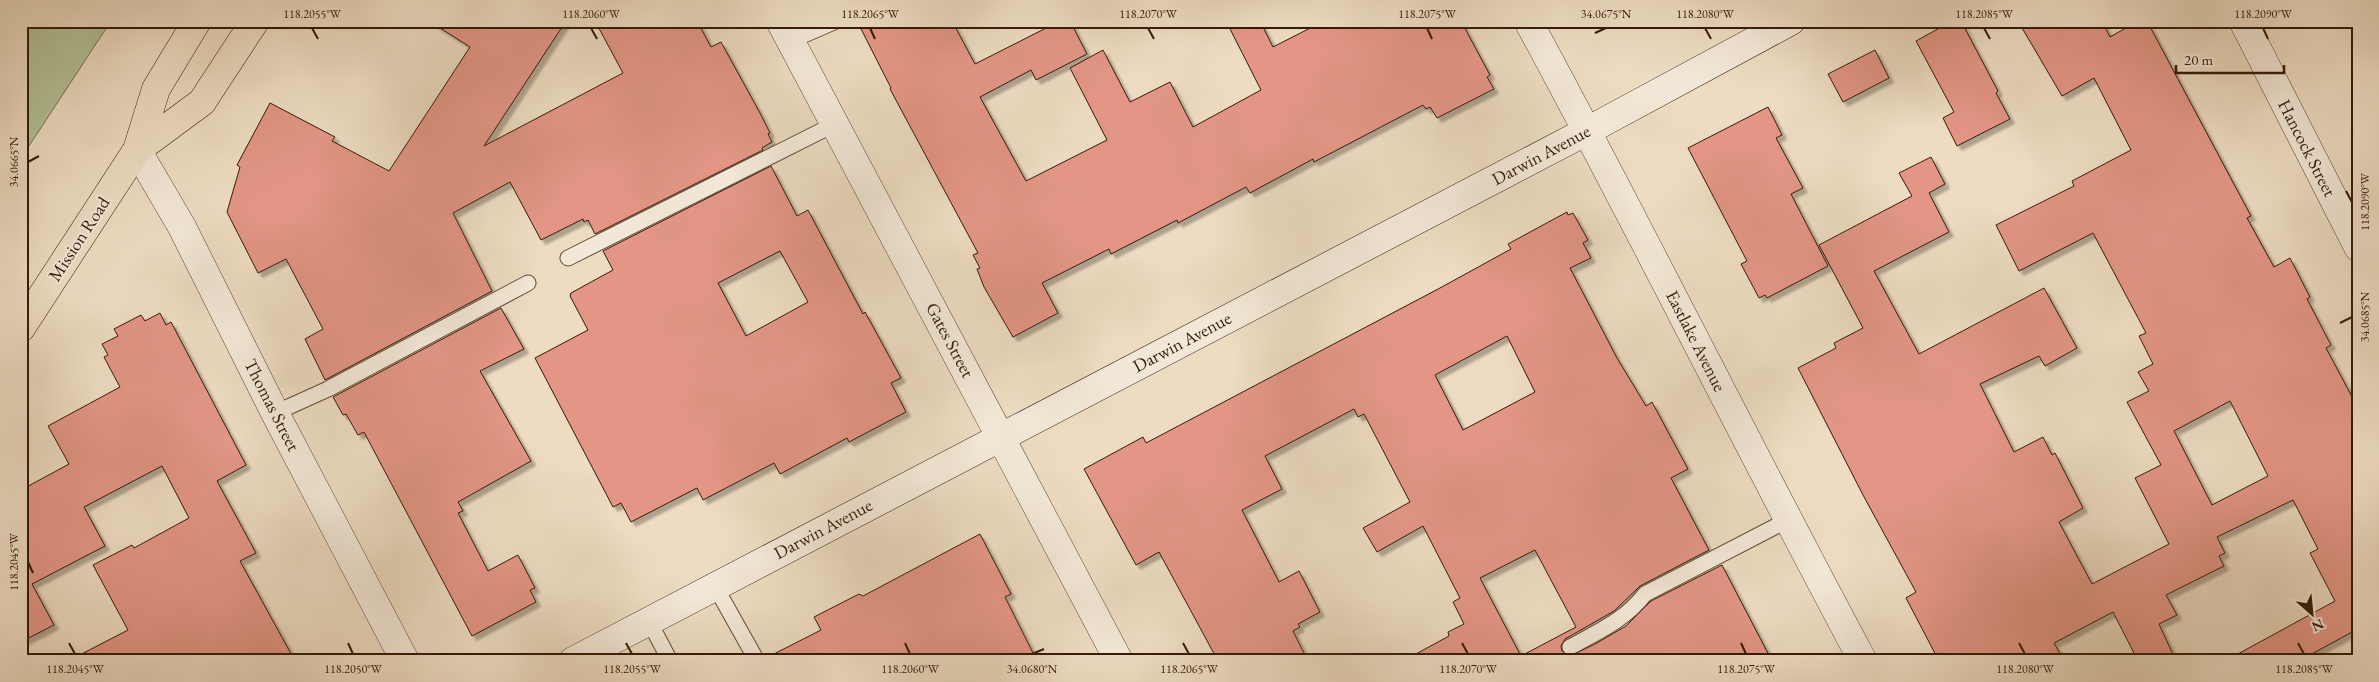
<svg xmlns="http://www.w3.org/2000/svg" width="2379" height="682" viewBox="0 0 2379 682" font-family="'EB Garamond',serif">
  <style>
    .green { fill: #b3c297; stroke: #746e50 }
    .building { fill: #e39686; stroke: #341a08; fill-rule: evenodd; filter: url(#shadow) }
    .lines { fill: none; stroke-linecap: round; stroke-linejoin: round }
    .lane-casing { stroke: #624a36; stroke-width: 17 }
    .street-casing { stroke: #624a36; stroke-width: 29 }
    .secondary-casing { stroke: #341a08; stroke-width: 29 }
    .primary-casing { stroke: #341a08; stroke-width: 29 }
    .lane { stroke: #f3e8d7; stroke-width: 15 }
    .street { stroke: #f3e8d7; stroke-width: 28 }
    .secondary { stroke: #f3e8d7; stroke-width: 28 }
    .primary { stroke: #eddcc2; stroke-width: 28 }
    .ticks { fill: none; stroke: #341a08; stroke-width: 2 }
    .labels { text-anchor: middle; stroke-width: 4; stroke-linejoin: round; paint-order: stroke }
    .street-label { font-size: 18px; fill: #341a08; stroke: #f3e8d7 }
    .neatline { fill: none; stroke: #341a08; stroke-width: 2 }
    .ticks-label { font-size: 12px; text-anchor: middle; fill: #341a08 }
  </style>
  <defs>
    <filter id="shadow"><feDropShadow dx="4.5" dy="4.5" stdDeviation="1" flood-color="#0004"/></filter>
  </defs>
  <rect width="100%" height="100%" fill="#eddcc2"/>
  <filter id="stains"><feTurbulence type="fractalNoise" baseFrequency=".004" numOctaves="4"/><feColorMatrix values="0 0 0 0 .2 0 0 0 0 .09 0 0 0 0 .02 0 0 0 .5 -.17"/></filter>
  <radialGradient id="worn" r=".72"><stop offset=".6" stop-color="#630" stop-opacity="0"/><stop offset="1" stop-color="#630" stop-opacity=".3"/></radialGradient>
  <path class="green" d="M21,21H111L21,158Z"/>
  <path class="building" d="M429,21H566L484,146L623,73L595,21H697L711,47L721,42L760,113L770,133L768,134L772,142L762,148L763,150L595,234L588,220L584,222L583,219L541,240L510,182L453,213L492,291L325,380L305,339L323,329L286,259L258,273L227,212L240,167L237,165L270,103L335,137L332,141L389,171L470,47Z
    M857,21H952L975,64L1060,21H1070L1087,54L1036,80L1031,70L980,97L1026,181L1107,140L1070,68L1103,50L1130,102L1170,82L1193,127L1261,90L1226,21H1260L1273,47L1324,21H1461L1490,75L1487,77L1494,89L1437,118L1430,107L1426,109L1423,105L1314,162L1313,159L1250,193L1246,187L1178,223L1177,220L1111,254L1109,249L1042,283L1058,313L1013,337L984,287L977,269L980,268L973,255L978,253L890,89L891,88Z
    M1952,21H1961L1998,91L1996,93L2010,119L1957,146L1943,118L1954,112L1916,41Z
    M2018,21H2102L2110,37L2138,21H2147L2251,216L2247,218L2274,267L2290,258L2310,297L2307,299L2331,345L2326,348L2358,408V644L2352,632L2299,661H2225L2335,601L2310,553L2318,549L2293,500L2217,537L2225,553L2219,556L2224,566L2166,595L2177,615L2159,624L2176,661H2138L2113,612L2054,643L2064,661H1939L1906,598L1916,592L1863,495L1798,368L1836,348L1834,343L1863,328L1819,245L1912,196L1899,173L1931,157L1945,184L1929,193L1949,232L1874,271L1919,354L2044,288L2077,348L2045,366L2039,356L1980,384L2014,452L2043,437L2052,455L2055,453L2083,508L2059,522L2092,584L2169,544L2135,478L2161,465L2127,402L2149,391L2138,372L2153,364L2139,336L2146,333L2093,233L2019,271L1996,225L2074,186L2072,181L2131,150L2094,78L2062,96ZM2230,401L2268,476L2212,505L2174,431Z
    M1875,50L1889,78L1843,102L1828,74Z
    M1768,107L1782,135L1776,138L1803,188L1791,194L1828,266L1767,298L1765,295L1759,298L1741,264L1747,261L1688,148Z
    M771,166L797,216L808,210L863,314L865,312L901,378L891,383L906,412L849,442L847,438L780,474L774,463L703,500L697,488L631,522L621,503L613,507L535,358L588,330L570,296L571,293L613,270L603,251ZM780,251L808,302L746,336L718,283Z
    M1567,212L1568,215L1573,213L1588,240L1583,243L1591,258L1570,268L1617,358L1646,406L1652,402L1688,469L1671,478L1709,550L1640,586L1614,611L1565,639L1561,646L1562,651L1570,656L1595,644L1626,626L1651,601L1722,565L1772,661H1403L1449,636L1448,632L1464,624L1453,602L1460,598L1423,526L1377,552L1363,528L1410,502L1364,414L1358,417L1354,409L1265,456L1282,489L1242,510L1279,582L1299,571L1320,612L1298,624L1300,627L1293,631L1308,661H1218L1159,552L1136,565L1084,469L1143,437L1146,443L1440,288L1511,249L1508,244ZM1507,336L1535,392L1463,430L1435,375ZM1535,550L1576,627L1521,656L1480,578Z
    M501,308L524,349L480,371L531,461L458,502L463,511L458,513L488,571L518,555L535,588L530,590L536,602L472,636L364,432L358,435L346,414L343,415L333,397Z
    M160,313L166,325L171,322L246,465L217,481L256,553L240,561L295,661H68L128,630L93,565L132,545L134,548L189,518L162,466L84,507L105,546L32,584L54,625L21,642V490L69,464L48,426L120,387L104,357L108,355L102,344L118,336L114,329L141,315L145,321Z
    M980,534L1011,594L1005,597L1037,661H766V658L821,630L814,617L859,594L863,596Z"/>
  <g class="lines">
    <defs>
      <path id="lane" d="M790,41L836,21
        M568,258L835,124
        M275,413L328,389L528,283
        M715,586L757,661
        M649,621L670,661
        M1570,647C1598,632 1625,620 1645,594L1788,520"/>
      <path id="street" d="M780,21L1119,661
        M1528,21C1643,233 1749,449 1863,661
        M2243,21L2358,247
        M137,150L182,227L275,413L405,661"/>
      <path id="secondary" d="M573,661L1587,131L1791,21"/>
      <path id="primary" d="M137,150L202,102L255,21
        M21,328L137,150L156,89L197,21"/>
    </defs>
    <use href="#lane" class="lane-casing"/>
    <use href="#street" class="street-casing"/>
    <use href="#secondary" class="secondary-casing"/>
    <use href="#primary" class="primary-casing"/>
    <use href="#lane" class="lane"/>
    <use href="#street" class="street"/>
    <use href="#secondary" class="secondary"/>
    <use href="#primary" class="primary"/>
  </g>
  <path class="ticks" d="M312,28L318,39M591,28L597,39M870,28L875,39M1148,28L1154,39M1427,28L1432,39M1705,28L1711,39M1984,28L1990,39M2263,28L2268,39M1595,33L1606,28M28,162L39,156M2346,191L2352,202M2340,323L2352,317M28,562L33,573M69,643L75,654M348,643L353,654M626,643L632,654M905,643L910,654M1183,643L1189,654M1462,643L1468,654M1741,643L1746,654M2019,643L2025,654M2298,643L2304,654M1032,654L1044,649"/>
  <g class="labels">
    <g class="street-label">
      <text transform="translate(2307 148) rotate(63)" y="6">Hancock Street</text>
      <text transform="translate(1541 155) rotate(-28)" y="6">Darwin Avenue</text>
      <text transform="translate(79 239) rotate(-57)" y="6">Mission Road</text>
      <text transform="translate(950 340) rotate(62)" y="6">Gates Street</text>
      <text transform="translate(1696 341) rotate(63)" y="6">Eastlake Avenue</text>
      <text transform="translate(1182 342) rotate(-28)" y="6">Darwin Avenue</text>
      <text transform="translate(272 405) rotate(63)" y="6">Thomas Street</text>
      <text transform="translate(823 529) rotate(-28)" y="6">Darwin Avenue</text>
    </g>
  </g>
  <rect width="2379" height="682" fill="none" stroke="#eddcc2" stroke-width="55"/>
  <g transform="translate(2312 614) rotate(153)" stroke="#f3e8d7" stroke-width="4" paint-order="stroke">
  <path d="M0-4L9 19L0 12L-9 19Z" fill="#341a08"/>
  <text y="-8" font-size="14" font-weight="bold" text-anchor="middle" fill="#341a08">N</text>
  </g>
  <path d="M2176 65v8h108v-8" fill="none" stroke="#341a08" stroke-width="2.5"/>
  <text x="2184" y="65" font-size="15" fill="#341a08" stroke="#f3e8d7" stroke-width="4" paint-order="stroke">20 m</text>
  <rect x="28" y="28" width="2324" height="626" class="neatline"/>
  <g class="ticks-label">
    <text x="312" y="18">118.2055°W</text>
    <text x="591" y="18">118.2060°W</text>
    <text x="870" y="18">118.2065°W</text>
    <text x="1148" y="18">118.2070°W</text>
    <text x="1427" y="18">118.2075°W</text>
    <text x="1606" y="18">34.0675°N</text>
    <text x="1705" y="18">118.2080°W</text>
    <text x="1984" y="18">118.2085°W</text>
    <text x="2263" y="18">118.2090°W</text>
    <text transform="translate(14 162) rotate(-90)" y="4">34.0665°N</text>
    <text transform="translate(2365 202) rotate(-90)" y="4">118.2090°W</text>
    <text transform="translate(2365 317) rotate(-90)" y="4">34.0685°N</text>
    <text transform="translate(14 562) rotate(-90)" y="4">118.2045°W</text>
    <text x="75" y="673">118.2045°W</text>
    <text x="353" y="673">118.2050°W</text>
    <text x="632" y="673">118.2055°W</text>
    <text x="910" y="673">118.2060°W</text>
    <text x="1032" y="673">34.0680°N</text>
    <text x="1189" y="673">118.2065°W</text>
    <text x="1468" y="673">118.2070°W</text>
    <text x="1746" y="673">118.2075°W</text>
    <text x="2025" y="673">118.2080°W</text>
    <text x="2304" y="673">118.2085°W</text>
  </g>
  <rect width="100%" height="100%" filter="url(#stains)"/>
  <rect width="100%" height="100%" fill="url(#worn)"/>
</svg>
